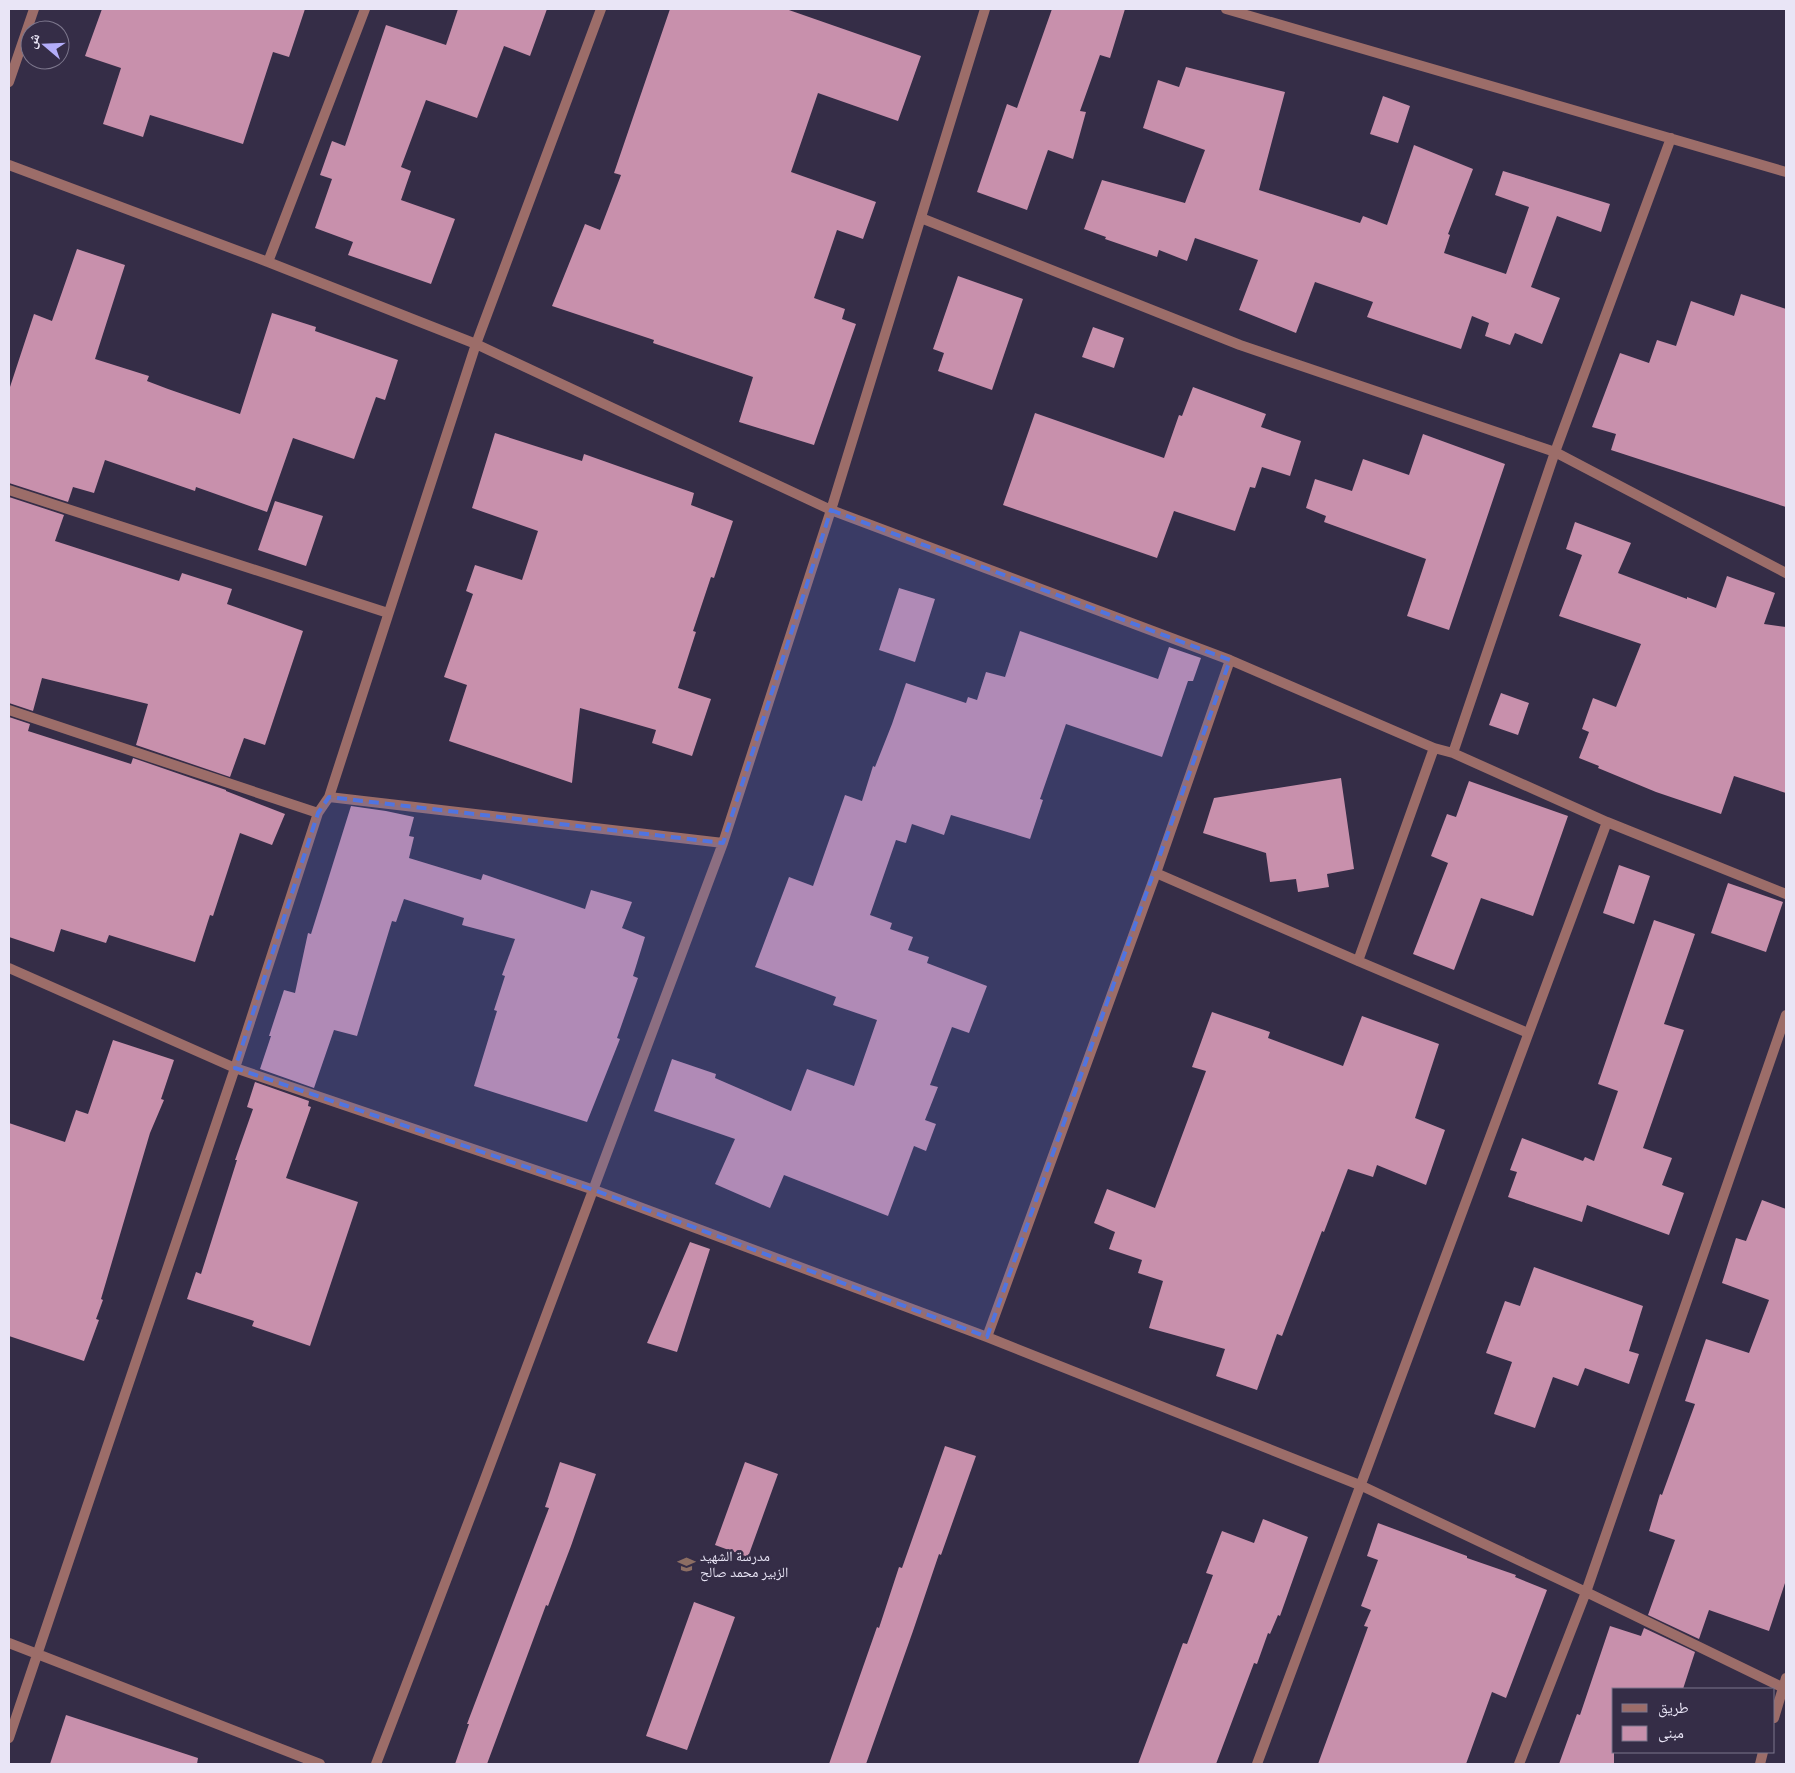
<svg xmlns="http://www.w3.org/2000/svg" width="1795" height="1773" viewBox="0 0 1795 1773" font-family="'Public Sans','Noto Naskh Arabic',sans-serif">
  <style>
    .building { fill: #c890ac }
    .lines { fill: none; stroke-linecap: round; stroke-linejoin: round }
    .minor { stroke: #9c6d69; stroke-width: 10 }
    .marked { fill: #5074e0; fill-opacity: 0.2; stroke: #5074e0; stroke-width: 4; stroke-dasharray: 10 6; stroke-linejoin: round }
    .labels { text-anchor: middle; stroke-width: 5; stroke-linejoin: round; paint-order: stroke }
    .poi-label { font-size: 14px; fill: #e9e5f6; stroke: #352d47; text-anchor: start }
  </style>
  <rect width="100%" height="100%" fill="#352d47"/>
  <path class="building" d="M102,9H305L289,57L273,52L243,144L150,115L143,137L103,124L121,68L85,56Z
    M458,9H547L530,56L504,46L477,118L426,100L401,167L411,171L401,200L455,219L431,284L348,255L353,242L315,228L332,179L320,175L332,141L345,146L386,25L446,45Z
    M670,9H786L921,56L898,121L818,93L791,172L876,202L863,239L837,230L814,298L845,309L842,319L856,324L814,445L739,422L753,377L653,343L654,340L552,306L585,224L600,230L621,175L614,173Z
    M1052,9H1125L1110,58L1100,55L1080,111L1086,112L1073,159L1048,150L1027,210L977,192L1007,104L1017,108Z
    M1186,67L1285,92L1259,190L1360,223L1363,216L1387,225L1414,145L1473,169L1448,234L1450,235L1444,253L1506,274L1529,207L1495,195L1503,171L1610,204L1601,232L1557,216L1531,287L1560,298L1542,344L1515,333L1510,345L1485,336L1489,323L1472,316L1461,349L1367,317L1373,302L1315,282L1296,333L1239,310L1258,260L1195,238L1187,261L1159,250L1157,257L1105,239L1106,237L1084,229L1102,180L1185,203L1205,150L1143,128L1158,80L1179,87Z
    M1383,96L1410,106L1398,143L1370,134Z
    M77,249L125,265L95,359L149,376L147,381L168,389L240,414L272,313L316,327L315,331L398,360L385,400L376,397L354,459L293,438L267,512L196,487L195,491L105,460L94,493L73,487L68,502L9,483V390L34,314L52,321Z
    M958,276L1023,299L992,390L938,371L944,353L933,349Z
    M1741,294L1786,309V507L1611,450L1616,434L1592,427L1620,353L1649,363L1657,340L1676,346L1691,301L1734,316Z
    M1093,327L1124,338L1114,368L1082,357Z
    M1193,387L1266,414L1261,427L1301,441L1290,476L1262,467L1255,488L1250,487L1235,531L1174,511L1157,558L1003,505L1035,413L1164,458L1179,415L1182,416Z
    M495,433L582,461L584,454L694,493L691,505L733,521L714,578L711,577L693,631L696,632L678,688L711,699L692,756L652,743L656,730L580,708L572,783L449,741L467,685L444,677L473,594L466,591L475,565L522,580L538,531L472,508Z
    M1423,434L1505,464L1449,630L1407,616L1426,559L1324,522L1326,516L1306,508L1315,479L1352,491L1363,459L1409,475Z
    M9,497L64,515L55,541L179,581L182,573L232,589L227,604L303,631L265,745L244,738L230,777L136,745L148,704L42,678L33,711L9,703Z
    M275,501L323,516L306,566L258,550Z
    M1575,522L1631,543L1618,573L1687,599V597L1716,608L1727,576L1775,593L1764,624L1786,627V793L1734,776L1721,814L1656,792L1598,768L1599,766L1579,758L1589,732L1582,729L1593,698L1616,707L1641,644L1559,616L1582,555L1566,549Z
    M899,588L935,599L915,662L879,650Z
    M1020,631L1158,679L1169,647L1201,658L1193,681H1188L1162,757L1066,724L1040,799L1043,800L1030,839L951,815L944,835L912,824L906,843L896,840L870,915L892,923L890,929L913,937L908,950L929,957L927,963L987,986L969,1033L952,1027L930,1085L938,1087L925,1120L936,1124L926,1151L914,1146L888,1216L784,1175L770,1208L715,1184L735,1139L654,1111L672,1059L716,1074L715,1078L791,1111L807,1069L854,1086L877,1020L833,1005L836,997L755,967L789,877L813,886L845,795L862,801L873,766L875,767L892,724L906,683L966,703L968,697L977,700L986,672L1005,677Z
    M1501,693L1529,703L1518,735L1489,725Z
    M9,717L30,724L28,731L131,764L133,758L226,790V791L285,814L272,845L240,833L213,916L210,915L195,962L109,935L106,943L61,929L54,952L9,937Z
    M1341,778L1354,869L1327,874L1329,887L1298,892L1296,879L1270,882L1266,853L1203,833L1214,798Z
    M1469,781L1568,816L1533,916L1481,898L1454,970L1413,954L1448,863L1431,856L1447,814L1456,817Z
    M351,806L386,811L414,817L409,836L414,837L409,858L481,880L483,874L585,909L591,890L632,902L622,928L645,937L633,976L638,978L617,1038L620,1039L587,1122L474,1086L497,1011L494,1010L505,976L502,975L515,939L462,925L464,918L404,899L396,922L392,921L357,1036L334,1030L314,1088L260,1069L271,1036H269L284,990L295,993L308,933L311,934Z
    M1619,865L1650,876L1634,924L1603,913Z
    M1728,883L1783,902L1766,952L1711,933Z
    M1654,920L1695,934L1664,1024L1684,1030L1643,1148L1672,1158L1662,1185L1684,1193L1669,1235L1587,1205L1582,1222L1508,1197L1517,1172L1510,1170L1522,1138L1583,1161L1585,1157L1594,1161L1618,1091L1598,1084Z
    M1212,1012L1270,1032L1268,1038L1343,1066L1362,1016L1439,1044L1415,1118L1445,1130L1426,1185L1377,1165L1373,1177L1348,1169L1324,1232L1322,1231L1282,1336L1277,1334L1257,1390L1216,1376L1225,1349L1149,1328L1163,1281L1138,1273L1142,1260L1109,1249L1115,1232L1094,1223L1107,1189L1155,1208L1206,1071L1192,1067Z
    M113,1040L174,1060L161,1099L164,1100L150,1133L101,1299L103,1300L96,1319L99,1320L84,1361L9,1336V1123L65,1142L76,1110L88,1114Z
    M255,1082L309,1101L308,1106L311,1107L286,1178L358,1202L310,1346L252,1326L254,1321L187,1299L196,1272L201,1274L237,1160H235L253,1109L247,1107Z
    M1762,1200L1786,1209V1580L1769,1631L1709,1610L1699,1639L1648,1615L1675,1540L1649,1531L1660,1494L1662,1495L1695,1404L1685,1401L1706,1339L1749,1353L1769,1300L1722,1283L1736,1238L1746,1241Z
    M690,1242L710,1249L677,1352L647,1343Z
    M1534,1267L1643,1306L1629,1351L1639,1354L1629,1384L1585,1368L1578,1386L1553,1377L1535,1428L1494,1414L1512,1362L1486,1353L1505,1301L1520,1306Z
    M945,1446L976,1456L941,1555L939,1554L913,1631L866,1764H829L877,1627L879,1628L899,1567L902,1568Z
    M560,1462L596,1474L571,1546L548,1606L546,1605L487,1764H455L469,1724H467L549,1508L545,1507Z
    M745,1462L778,1474L748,1557L715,1545Z
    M1263,1519L1308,1537L1280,1616L1278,1615L1270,1634L1268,1633L1257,1664L1254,1663L1216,1764H1138L1183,1643L1187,1644L1213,1575L1206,1573L1222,1531L1254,1543Z
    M1378,1523L1467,1556V1558L1516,1575L1515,1577L1547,1590L1506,1698L1492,1692L1466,1764H1318L1368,1627L1364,1626L1371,1610L1361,1606L1378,1560L1367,1556Z
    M694,1602L735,1617L687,1750L646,1736Z
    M1610,1626L1641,1636L1644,1628L1695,1652L1683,1689H1614V1764H1559L1577,1714L1580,1715Z
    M66,1715L198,1758L197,1764H50Z"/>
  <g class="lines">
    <path class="minor" d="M1226,9L1786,172
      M9,82L34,9
      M9,165L268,262L476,344L831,510L1230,660L1434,748L1453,753L1607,822L1786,894
      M921,218L1240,345L1555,452L1786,573
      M268,262L365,9
      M9,490L388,613
      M9,710L318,813
      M1453,753L1555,452L1671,138
      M329,797L723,843
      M1156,873L1358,961L1528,1033
      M1358,961L1434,748
      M9,968L235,1068L594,1190L987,1337L1362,1486L1586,1592L1786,1689
      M987,1337L1156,873L1230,660
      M9,1643L320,1764
      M1774,1718L1786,1678
      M9,1738L235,1068L318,813L329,797L476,344L601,9
      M376,1764L483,1484L723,843L831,510L985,9
      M1257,1764L1607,822
      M1519,1764L1586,1592L1786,1015
      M1760,1764L1763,1752"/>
  </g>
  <path class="marked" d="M831,510L1230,660L987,1337L594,1190L235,1068L318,813L329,797L723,843Z"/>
  <defs>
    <symbol id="school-bare" viewBox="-9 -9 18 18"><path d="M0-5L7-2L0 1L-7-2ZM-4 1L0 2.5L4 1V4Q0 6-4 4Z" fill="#8d6e63" stroke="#352d47" stroke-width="2.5" paint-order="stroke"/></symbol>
  </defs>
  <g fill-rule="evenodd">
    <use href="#school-bare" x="674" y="1552" width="25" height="25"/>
  </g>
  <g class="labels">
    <g class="poi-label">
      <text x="700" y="1561">مدرسة الشهيد<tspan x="700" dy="16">الزبير محمد صالح</tspan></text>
    </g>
  </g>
  <rect width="1795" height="1773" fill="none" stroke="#e9e5f6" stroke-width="20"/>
  <rect x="1612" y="1688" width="162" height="65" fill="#352d47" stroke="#7d778d"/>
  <rect x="1622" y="1704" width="25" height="8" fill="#9c6d69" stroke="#7d778d"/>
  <text x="1658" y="1713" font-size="15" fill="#e9e5f6">طريق</text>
  <rect x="1622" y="1726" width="25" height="15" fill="#c890ac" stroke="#7d778d"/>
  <text x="1658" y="1738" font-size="15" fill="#e9e5f6">مبنى</text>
  <g transform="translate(45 45) rotate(289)"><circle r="24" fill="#352d47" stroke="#7d778d"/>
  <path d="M0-4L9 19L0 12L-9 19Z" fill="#b3adf9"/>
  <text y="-8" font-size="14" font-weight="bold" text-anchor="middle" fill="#e9e5f6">ش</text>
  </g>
</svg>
